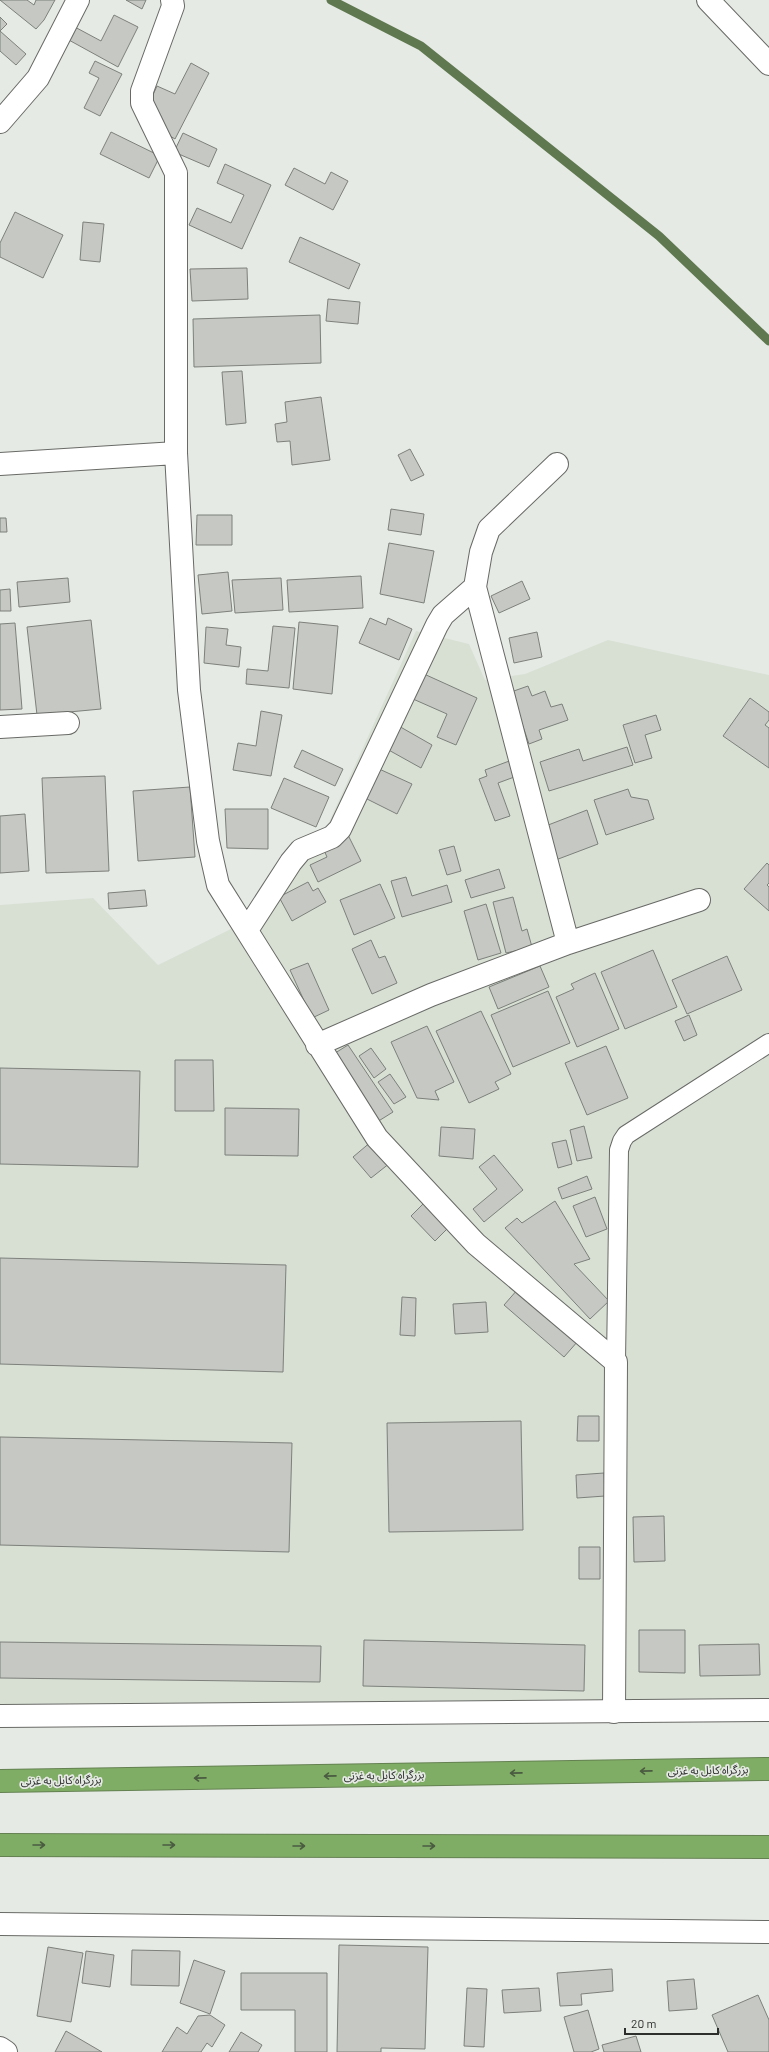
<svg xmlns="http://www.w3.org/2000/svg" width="769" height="2052" viewBox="0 0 769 2052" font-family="Barlow,'Noto Sans Arabic',sans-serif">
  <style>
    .built { fill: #d8e0d4 }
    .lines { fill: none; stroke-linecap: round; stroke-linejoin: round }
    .stream { stroke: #5f7850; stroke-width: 9 }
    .building { fill: #c5c8c3; stroke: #7d807b }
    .lane-casing { stroke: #686a66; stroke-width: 20 }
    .street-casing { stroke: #686a66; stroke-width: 24 }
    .secondary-casing { stroke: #686a66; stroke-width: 24 }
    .highway-casing { stroke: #638151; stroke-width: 24 }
    .lane { stroke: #fff; stroke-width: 18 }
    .street { stroke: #fff; stroke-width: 22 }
    .secondary { stroke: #fff; stroke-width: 22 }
    .highway { stroke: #80ad65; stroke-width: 22 }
    .oneway { stroke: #4a5b41 }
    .labels { text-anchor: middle; stroke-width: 3.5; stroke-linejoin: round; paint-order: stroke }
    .street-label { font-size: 11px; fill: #2d2f2d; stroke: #e6eae5 }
  </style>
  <rect width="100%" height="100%" fill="#e6eae5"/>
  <path class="built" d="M416,631L469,644L485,680L525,674L608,640L769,675V1709H0V905L93,898L158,965L245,922L292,842L325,831Z"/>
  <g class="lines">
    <path class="stream" d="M331,0L421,46L659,236L769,341"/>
  </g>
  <path class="building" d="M0,0H27L34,5L36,0H55L44,20L36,29Z
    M126,0H146L142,9Z
    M114,15L138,27L118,67L67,39L73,26L101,41Z
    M0,17L7,24L0,31Z
    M0,31L26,54L16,65L0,51Z
    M95,61L122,74L100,116L84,108L99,78L89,73Z
    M191,63L209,73L175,139L170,136L151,106L152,97L157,86L175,94Z
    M111,132L160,156L149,178L100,154Z
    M183,133L217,149L209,167L174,152Z
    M225,164L271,185L242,249L189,225L197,208L231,223L244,195L217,183Z
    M294,168L325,184L331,172L348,181L333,210L285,185Z
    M15,212L63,235L43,278L0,257V243Z
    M83,222L104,224L100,262L80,260Z
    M300,237L360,264L349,289L289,262Z
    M247,268L248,299L192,301L190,269Z
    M328,299L360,302L358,324L326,321Z
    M320,315L321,363L194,367L193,319Z
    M242,371L246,423L226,425L222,372Z
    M321,397L330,460L292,465L290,441L277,442L275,424L287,422L285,402Z
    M410,449L424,475L411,481L398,455Z
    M391,509L424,514L421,535L388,530Z
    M197,515H232V545H196Z
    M0,518H6L7,532H0Z
    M389,543L434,551L424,603L380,594Z
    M228,572L232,611L202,614L198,575Z
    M361,576L363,608L289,612L287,580Z
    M68,578L70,602L19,607L17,582Z
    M281,578L283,610L235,613L232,580Z
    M522,581L530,599L499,613L491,596Z
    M10,589L11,611H0V590Z
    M370,618L386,625L388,618L412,629L399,660L359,643Z
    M91,620L101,709L37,715L27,627Z
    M299,622L338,626L332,694L293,689Z
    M15,623L22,709L0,710V624Z
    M273,626L295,628L289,688L246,684L247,669L268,671Z
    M206,627L228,629L226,645L241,647L239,667L204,663Z
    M537,632L542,657L514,663L509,638Z
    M424,674L477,698L456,745L437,737L447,714L413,699Z
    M528,686L532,696L545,691L551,707L562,704L568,720L539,730L542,739L529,744L511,692Z
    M750,698L769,712V720L765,725L769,728V768L723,736Z
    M261,711L282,715L271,776L233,770L238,743L256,746Z
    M656,715L661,730L645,735L652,758L635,763L623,725Z
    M397,725L432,745L421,768L385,748Z
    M627,747L633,765L549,791L540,762L579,749L583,761Z
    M302,750L343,769L335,786L294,767Z
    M512,760L517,776L498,783L510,816L495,821L479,779L487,776L485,770Z
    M377,768L412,784L397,814L363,797Z
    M105,776L109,871L46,873L42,778Z
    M284,778L329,797L316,827L271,808Z
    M190,787L195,857L138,861L133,791Z
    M628,789L631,797L648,800L654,819L606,835L594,800Z
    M225,809H268V849L227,848Z
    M587,810L598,844L553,861L543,827Z
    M25,814L29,871L0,873V816Z
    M348,835L361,861L318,882L310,865L327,857L323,848Z
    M454,846L461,871L447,875L439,850Z
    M767,863L769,865V883L767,885L769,887V911L744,889Z
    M499,869L505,888L471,898L465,880Z
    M406,877L412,896L447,885L452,902L402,917L391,881Z
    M308,882L313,891L318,888L326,902L292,921L279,897Z
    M380,884L395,918L354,935L340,900Z
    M145,890L147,906L109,909L108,893Z
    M513,897L522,931L527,929L532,947L506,953L493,902Z
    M486,904L501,953L478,960L464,911Z
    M371,940L379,958L385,956L397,983L372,994L352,949Z
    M653,950L677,1007L625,1029L601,972Z
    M727,956L742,990L687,1014L672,980Z
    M308,963L329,1010L312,1018L290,970Z
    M540,966L549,987L498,1009L489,987Z
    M595,973L619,1029L577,1047L556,997L574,989L571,984Z
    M548,991L570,1043L513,1067L491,1015Z
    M481,1011L511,1074L495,1082L499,1089L469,1103L436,1031Z
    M689,1015L697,1035L684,1041L675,1021Z
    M427,1026L454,1082L435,1091L439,1100L417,1098L391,1042Z
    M348,1045L393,1112L377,1122L332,1055Z
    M606,1046L628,1098L587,1115L565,1063Z
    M371,1048L386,1069L374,1078L359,1056Z
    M175,1060H213L214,1111H175Z
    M0,1068L140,1071L138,1167L0,1164Z
    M390,1074L406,1097L394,1104L378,1082Z
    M225,1108L299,1109L298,1156L225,1155Z
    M584,1126L592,1158L577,1161L570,1130Z
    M441,1127L475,1129L473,1159L439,1156Z
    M566,1140L572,1164L558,1168L552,1143Z
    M372,1141L390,1163L371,1178L353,1157Z
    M494,1155L523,1190L484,1222L473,1209L497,1189L479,1167Z
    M587,1176L592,1189L562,1199L558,1188Z
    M595,1197L607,1229L586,1237L573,1206Z
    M555,1201L590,1259L574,1264L609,1301L590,1319L505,1228L517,1218L522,1223Z
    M424,1203L448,1228L435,1241L411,1216Z
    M0,1258L286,1265L283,1372L0,1364Z
    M518,1289L578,1341L564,1357L504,1305Z
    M402,1297L416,1298L415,1336L400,1335Z
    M486,1302L488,1332L455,1334L453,1304Z
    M578,1416H599V1441H577Z
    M521,1421L523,1530L389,1532L387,1423Z
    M0,1437L292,1443L289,1552L0,1545Z
    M604,1473L605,1496L577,1498L576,1475Z
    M664,1516L665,1561L634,1562L633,1517Z
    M579,1547H600V1579H579Z
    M639,1630H685V1673L639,1672Z
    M364,1640L585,1645L584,1691L363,1686Z
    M0,1642L321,1646L320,1682L0,1678Z
    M759,1644L760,1675L700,1676L699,1645Z
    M339,1945L428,1947L425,2049L381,2048V2052H337Z
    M48,1947L83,1953L71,2022L37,2016Z
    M132,1950L180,1951L179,1986L131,1985Z
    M86,1951L114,1955L110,1987L82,1983Z
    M194,1960L225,1971L210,2014L180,2003Z
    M612,1969L613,1991L581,1994L582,2005L560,2006L557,1973Z
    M241,1973H327V2052H295V2010H241Z
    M694,1979L697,2009L669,2011L667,1981Z
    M467,1988L487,1989L484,2047L464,2046Z
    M539,1988L541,2011L504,2013L502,1990Z
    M758,1995L769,2020V2052H728L712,2015Z
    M588,2010L599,2049L591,2052H574L564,2017Z
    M210,2015L225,2025L212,2047L207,2043L201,2052H162L177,2027L187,2034L198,2016Z
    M66,2031L102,2052H55Z
    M241,2032L262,2045L258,2052H229Z
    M636,2036L641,2052H604L602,2045Z"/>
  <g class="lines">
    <defs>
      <path id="lane" d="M616,1362L619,1150L622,1141L626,1135L769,1043"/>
      <path id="street" d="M172,0L173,6L142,91V103L176,173V453L189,690L208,841L218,885L377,1138L476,1244L616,1362L614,1712
        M708,0L769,64
        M0,122L38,78L78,0
        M0,464L176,453
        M557,464L489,529L481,552L475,587L568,943
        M0,727L68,723
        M247,930L291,862L301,850L332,837L340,829L437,625L443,615L475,587
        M317,1045L431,995L568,943L699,900
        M0,2048L6,2052"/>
      <path id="secondary" d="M0,1716L769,1710
        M0,1924L769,1932"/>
      <path id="highway" d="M0,1781L769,1769
        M0,1845L769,1847"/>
    </defs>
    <use href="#lane" class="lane-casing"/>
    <use href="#street" class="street-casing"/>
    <use href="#secondary" class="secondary-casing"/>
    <use href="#highway" class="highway-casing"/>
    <use href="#lane" class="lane"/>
    <use href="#street" class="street"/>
    <use href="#secondary" class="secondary"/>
    <use href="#highway" class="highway"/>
  </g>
  <defs><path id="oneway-shaft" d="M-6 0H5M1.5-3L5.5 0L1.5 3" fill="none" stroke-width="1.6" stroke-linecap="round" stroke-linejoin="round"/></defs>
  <g class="oneway">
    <use href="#oneway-shaft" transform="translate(646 1771) rotate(179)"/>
    <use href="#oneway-shaft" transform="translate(516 1773) rotate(179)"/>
    <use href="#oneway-shaft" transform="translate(330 1776) rotate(179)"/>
    <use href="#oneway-shaft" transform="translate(200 1778) rotate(179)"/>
    <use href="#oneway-shaft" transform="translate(39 1845)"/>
    <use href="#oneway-shaft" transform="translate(169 1845)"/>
    <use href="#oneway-shaft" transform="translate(299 1846)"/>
    <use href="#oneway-shaft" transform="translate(429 1846)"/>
  </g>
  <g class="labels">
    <g class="street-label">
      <text transform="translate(708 1770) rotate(-1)" y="4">بزرگراه کابل به غزنی</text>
      <text transform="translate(384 1775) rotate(-1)" y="4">بزرگراه کابل به غزنی</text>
      <text transform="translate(61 1780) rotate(-1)" y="4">بزرگراه کابل به غزنی</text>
    </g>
  </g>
  <path d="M625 2028v6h93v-6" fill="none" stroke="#2d2f2d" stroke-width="2"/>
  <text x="631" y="2028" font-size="12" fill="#2d2f2d" stroke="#e6eae5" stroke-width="3" paint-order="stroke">20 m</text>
</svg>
